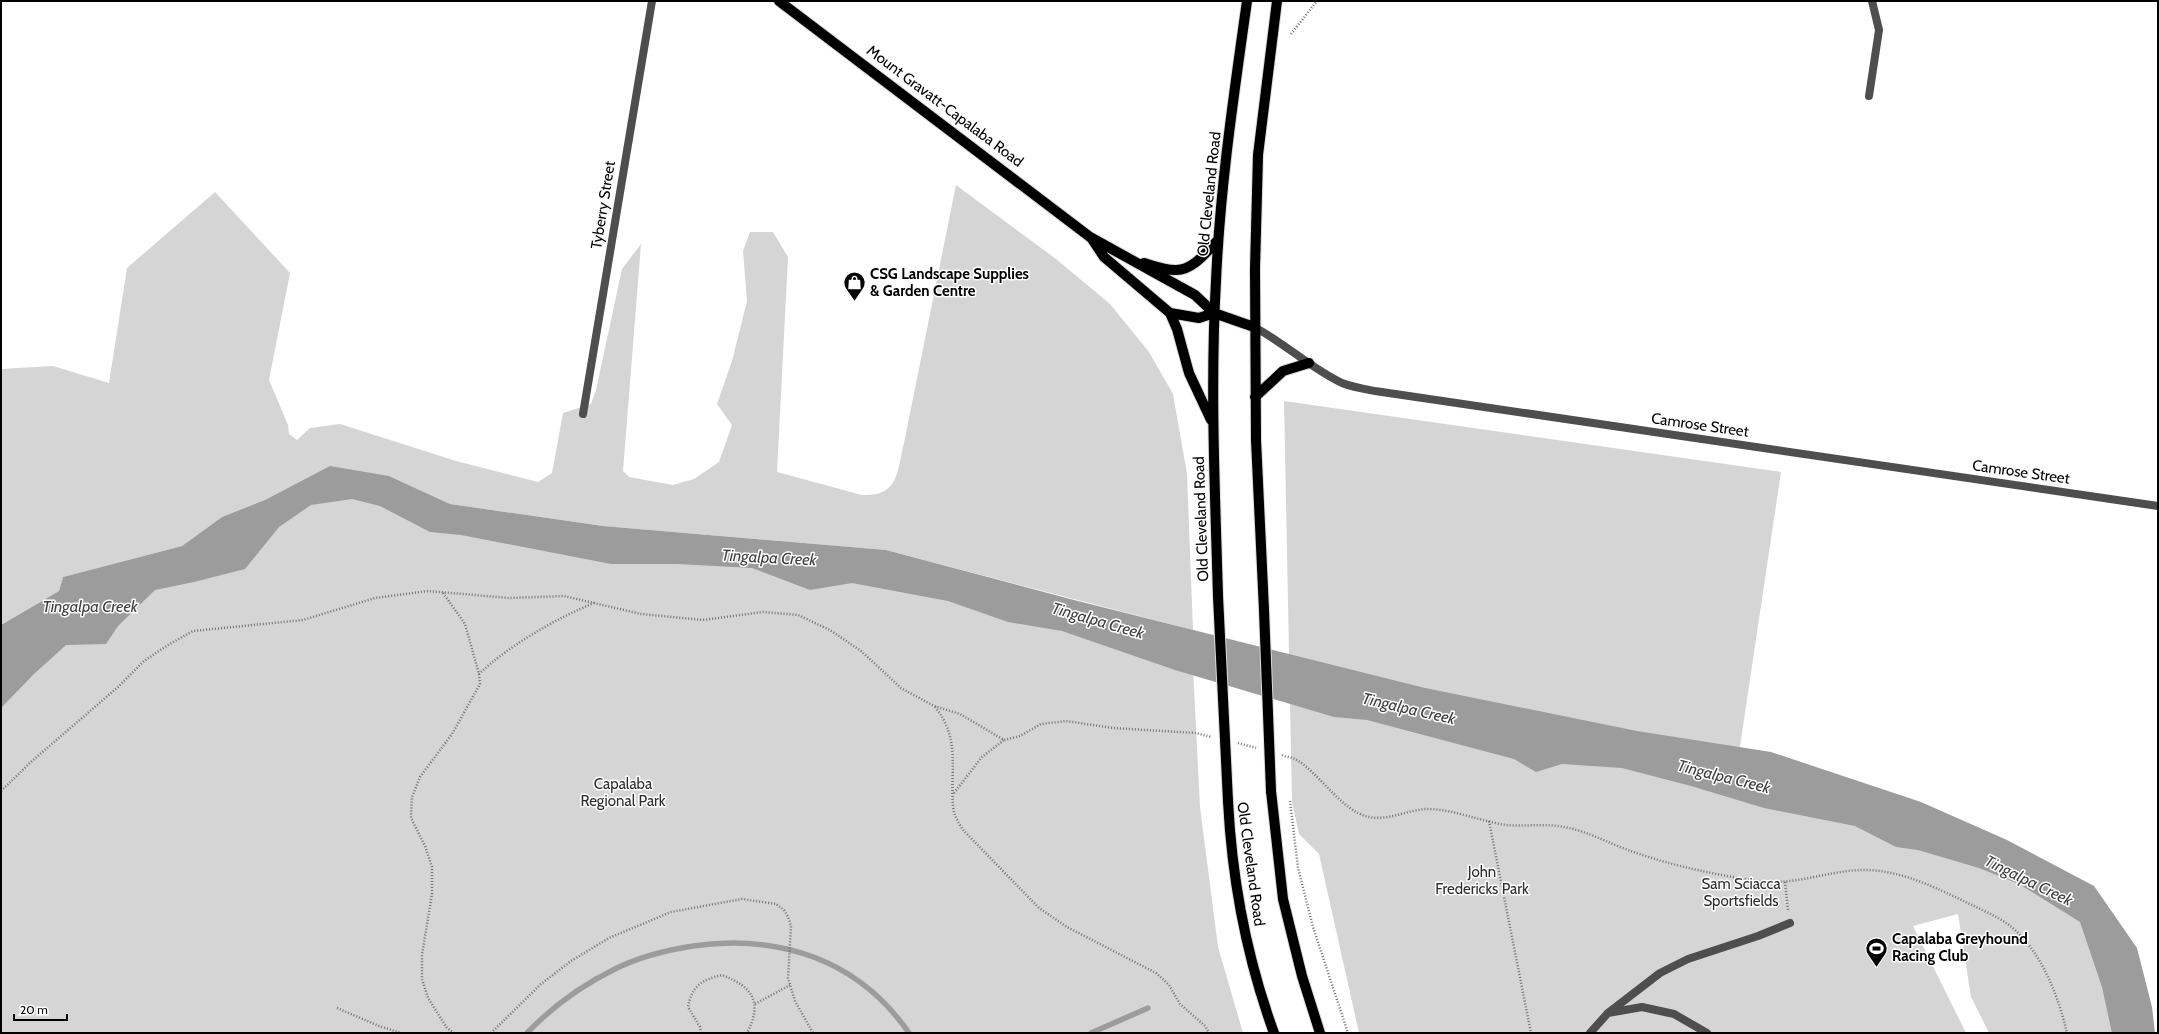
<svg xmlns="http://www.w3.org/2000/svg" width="2159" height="1034" viewBox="0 0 2159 1034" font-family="Cabin,sans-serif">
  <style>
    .green { fill: #d5d5d5 }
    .water { fill: #9c9c9c }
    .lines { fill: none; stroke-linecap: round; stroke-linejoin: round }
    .stream { stroke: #9c9c9c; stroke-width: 5.5 }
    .primary-casing { stroke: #dbdbdb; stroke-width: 12 }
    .path { stroke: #707070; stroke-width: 2.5; stroke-dasharray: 1 2; stroke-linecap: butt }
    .service { stroke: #4e4e4e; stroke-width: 8 }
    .minor { stroke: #4e4e4e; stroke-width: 8 }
    .primary { stroke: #000; stroke-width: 10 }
    .primary-bridge-casing { stroke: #dbdbdb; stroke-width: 12; stroke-linecap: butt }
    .primary-bridge { stroke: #000; stroke-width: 10 }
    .labels { text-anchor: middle; stroke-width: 3; stroke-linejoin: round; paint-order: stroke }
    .street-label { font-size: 15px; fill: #000; stroke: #fff }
    .poi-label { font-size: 15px; font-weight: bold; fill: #000; stroke: #fff; text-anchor: start }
    .park-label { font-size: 15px; fill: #2c2c2c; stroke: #fff }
    .water-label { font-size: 16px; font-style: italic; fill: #3d3d3d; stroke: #fff }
  </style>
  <rect width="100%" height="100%" fill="#fff"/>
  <path class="green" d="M956,185L1056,259L1110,304L1149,352L1173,394L1187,474L1193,630L886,550L603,526L450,504L389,476L267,499L222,517L182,546L63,577L59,591L1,625V369L53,366L109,383L127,268L215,192L290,273L269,380L288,425L289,434L297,440L310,428L340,424L456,461L538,482L552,473L563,413L591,404L596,390L622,269L641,244L623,471L629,477L673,485L694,479L719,462L732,425L717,404L732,361L747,301L743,251L750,232H773L788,257L777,472L862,495C899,497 897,471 904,443Z
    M1284,401L1781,472L1735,780L1795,793L2091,910L2136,1033H1989L1971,997L1958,914L1913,926L1966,1033H1359L1319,854L1299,834L1292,802Z
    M337,487L430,517L799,556L1192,649L1200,807L1218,947L1243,1033H1V688L37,649Z"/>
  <path class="water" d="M330,466L389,476L450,504L603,526L886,550L1074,600L1425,688L1637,731L1771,752L1921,802L2007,840L2094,886L2137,948L2152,1007L2155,1033H2112L2102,987L2080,922L2019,884L1979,868L1918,850L1896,847L1855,826L1764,808L1691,786L1622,768L1562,764L1536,772L1514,759L1367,720L1334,717L1175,670L1062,631L1008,622L948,601L852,583L810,590L752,568L678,564H611L461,535L430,532L380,506L352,499L311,505L279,527L245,569L194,582L155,590L118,626L106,644L66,645L34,674L1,708V625L59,591L63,577L182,546L222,517L267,499Z"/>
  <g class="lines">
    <path class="stream" d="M527,1033C552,1007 582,985 615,969C639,957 667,950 693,946C779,934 858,959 909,1033
      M1091,1033L1148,1008"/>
    <defs>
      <path id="primary" d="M779,1L1090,237L1195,295L1214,313L1254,327
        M1092,239L1104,257L1170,313L1199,318L1214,313
        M1144,263C1154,266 1165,270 1175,270C1193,271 1207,251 1218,240
        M1170,313L1177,329L1189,373L1211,420
        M1255,397L1283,371L1309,363
        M1218,596C1215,491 1210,386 1216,281C1220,187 1234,94 1247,1
        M1264,610L1256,440L1255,269L1258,155L1277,1
        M1271,791L1283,899L1302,976L1320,1033
        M1228,801C1232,880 1247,959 1274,1033"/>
    </defs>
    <use href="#primary" class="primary-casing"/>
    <path class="path" d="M1291,34L1317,1
      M443,593L465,624L479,674L480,684L452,734L420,777L412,797L411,818L425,846L432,867V894L422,955V979L428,998L447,1028L454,1033
      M479,674C508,646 557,618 594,603
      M935,707C961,739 950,770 953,806C954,816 959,824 964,831L1039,908L1067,927L1156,973L1169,985L1180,1004L1205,1026L1209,1033
      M1238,743L1256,748
      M1282,755C1286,757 1291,757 1295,759C1318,771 1342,812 1369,817C1389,821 1407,810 1426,809C1454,809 1479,821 1506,825C1525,827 1545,823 1564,827C1587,831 1606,842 1628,850C1669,865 1715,875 1759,881C1794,886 1827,871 1861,870C1901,869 1938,889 1972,905C1988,913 2006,920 2018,933C2044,958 2059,999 2067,1033
      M1,791L32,761L118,687L144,661L168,645L193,631L303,620L375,598L428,591L509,598L564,596L641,614L703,620L763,612L798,615L830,630L861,651L901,688L934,706L960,714L1004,740L1020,736L1041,724L1066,721L1113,728L1196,733L1211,737
      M954,793L982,757L1004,740
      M1290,801L1298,868L1313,927L1348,1033
      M1489,821L1531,1033
      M1785,882L1788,910
      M755,1004L790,985
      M337,1008L379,1026L401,1033
      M491,1033L541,984L571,961L609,938L671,912L742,899L776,904L784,910L788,917L791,926L788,978L795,1001L813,1033
      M701,1033L700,1027L688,1007C692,986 701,980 722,975C753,987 763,1002 747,1033"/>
    <path class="service" d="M1608,1013L1642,1007L1674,1014L1707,1033
      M1590,1033L1608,1013L1660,973L1688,959L1758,936L1790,923"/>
    <path class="minor" d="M1869,96L1879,30L1872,1
      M1254,327C1285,343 1310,368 1342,383C1352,387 1364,389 1375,391L2158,506
      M583,414L652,1"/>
    <use href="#primary" class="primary"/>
    <defs>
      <path id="primary-bridge" d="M1218,596L1228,801
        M1264,610L1271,791"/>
    </defs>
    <use href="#primary-bridge" class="primary-bridge-casing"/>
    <use href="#primary-bridge" class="primary-bridge"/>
  </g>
  <defs>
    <symbol id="shop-pin" viewBox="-11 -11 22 30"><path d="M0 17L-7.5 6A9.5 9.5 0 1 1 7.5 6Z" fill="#000" stroke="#fff"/><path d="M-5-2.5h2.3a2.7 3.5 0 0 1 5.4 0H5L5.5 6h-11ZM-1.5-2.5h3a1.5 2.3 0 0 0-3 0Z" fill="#fff"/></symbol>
    <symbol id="stadium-pin" viewBox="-11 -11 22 30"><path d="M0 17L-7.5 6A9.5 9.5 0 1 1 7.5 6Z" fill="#000" stroke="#fff"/><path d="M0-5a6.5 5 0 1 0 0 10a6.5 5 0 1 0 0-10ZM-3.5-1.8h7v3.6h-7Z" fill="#fff"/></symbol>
  </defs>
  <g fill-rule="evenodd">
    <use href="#shop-pin" x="842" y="270" width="25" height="34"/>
    <use href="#stadium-pin" x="1864" y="936" width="25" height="34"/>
  </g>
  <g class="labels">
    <g class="street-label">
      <text transform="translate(945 106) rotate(37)" y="5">Mount Gravatt-Capalaba Road</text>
      <text transform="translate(1209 194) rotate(-84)" y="5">Old Cleveland Road</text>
      <text transform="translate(603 205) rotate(-81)" y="5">Tyberry Street</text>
      <text transform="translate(1700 425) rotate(8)" y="5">Camrose Street</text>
      <text transform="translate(2021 472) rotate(8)" y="5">Camrose Street</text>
      <text transform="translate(1201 519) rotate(-92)" y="5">Old Cleveland Road</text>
      <text transform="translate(1251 864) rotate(82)" y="5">Old Cleveland Road</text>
    </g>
    <g class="poi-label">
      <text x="870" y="279">CSG Landscape Supplies<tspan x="870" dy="17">&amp; Garden Centre</tspan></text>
      <text x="1892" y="944">Capalaba Greyhound<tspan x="1892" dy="17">Racing Club</tspan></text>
    </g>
    <g class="park-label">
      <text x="623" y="789">Capalaba<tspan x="623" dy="17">Regional Park</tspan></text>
      <text x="1482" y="877">John<tspan x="1482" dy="17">Fredericks Park</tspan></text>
      <text x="1741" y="889">Sam Sciacca<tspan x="1741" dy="17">Sportsfields</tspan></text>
    </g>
    <g class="water-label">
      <text transform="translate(769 557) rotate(3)" y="6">Tingalpa Creek</text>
      <text x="90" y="612">Tingalpa Creek</text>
      <text transform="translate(1098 620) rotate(16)" y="6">Tingalpa Creek</text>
      <text transform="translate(1409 708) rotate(13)" y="6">Tingalpa Creek</text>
      <text transform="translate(1724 776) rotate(14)" y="6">Tingalpa Creek</text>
      <text transform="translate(2029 880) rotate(26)" y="6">Tingalpa Creek</text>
    </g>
  </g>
  <rect width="2159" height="1034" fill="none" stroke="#000000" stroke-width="4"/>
  <path d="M14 1014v6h53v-6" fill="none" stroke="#000000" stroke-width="2"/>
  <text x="20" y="1014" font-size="12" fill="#000000" stroke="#ffffff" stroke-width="3" paint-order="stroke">20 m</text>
</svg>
